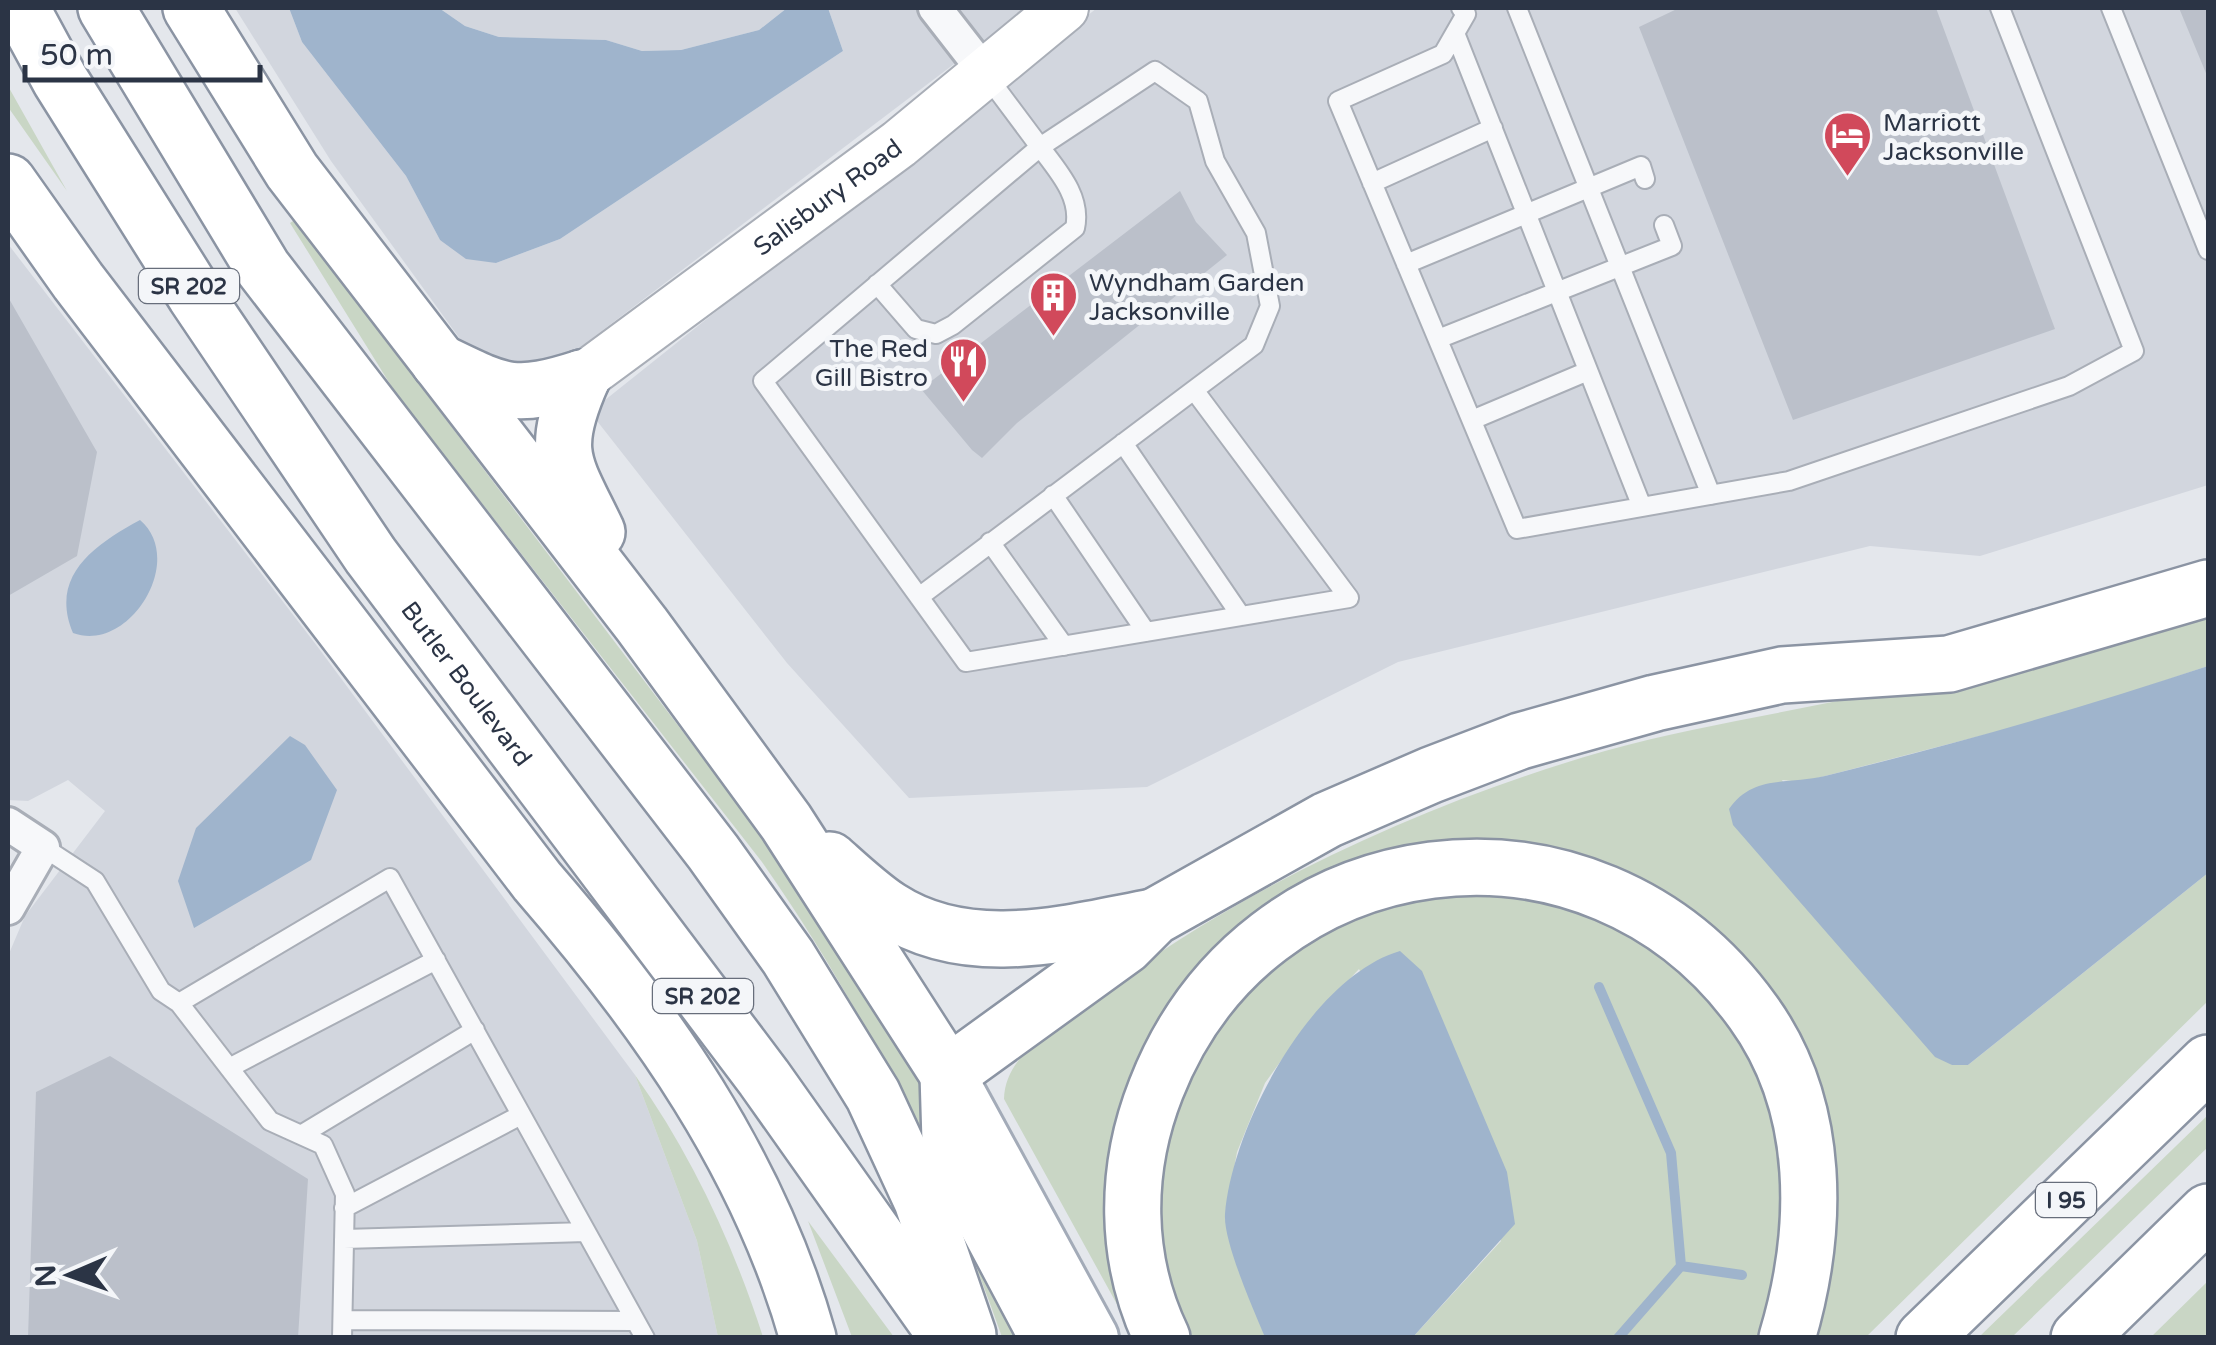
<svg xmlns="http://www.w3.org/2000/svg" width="2216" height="1345" viewBox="0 0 2216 1345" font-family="'Varela Round',sans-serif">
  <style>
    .built { fill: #d2d6de }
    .green { fill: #c9d6c5 }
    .water { fill: #9fb4cc }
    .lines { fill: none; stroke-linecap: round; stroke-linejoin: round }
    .stream { stroke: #9fb4cc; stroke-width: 10 }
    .building { fill: #bbc0ca }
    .lane-casing { stroke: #a9aeb7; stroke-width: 22 }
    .street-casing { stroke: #a9aeb7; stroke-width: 38 }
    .secondary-casing { stroke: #a9aeb7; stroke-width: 52 }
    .primary-casing { stroke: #a3abb8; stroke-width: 58 }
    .highway-casing { stroke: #8b94a3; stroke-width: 60 }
    .lane { stroke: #f7f8fa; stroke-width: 18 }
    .street { stroke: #f7f8fa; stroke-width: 32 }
    .secondary { stroke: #fff; stroke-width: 48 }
    .primary { stroke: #fff; stroke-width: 52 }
    .highway { stroke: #fff; stroke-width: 55 }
    .labels { text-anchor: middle; stroke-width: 10; stroke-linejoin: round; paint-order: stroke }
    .shield { fill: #f4f6f9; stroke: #676e7b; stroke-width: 2.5 }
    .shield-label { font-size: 22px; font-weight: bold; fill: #2b3445 }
    .poi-label { font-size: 25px; fill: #2b3445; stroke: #f4f6f9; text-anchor: start }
    .street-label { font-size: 25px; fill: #2b3445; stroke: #f4f6f9 }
  </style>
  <rect width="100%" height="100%" fill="#e4e7ec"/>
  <path class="built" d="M235,8H289L302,42L406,176L440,240L496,263L560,239L843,51L828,8H1028L537,380L476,361L331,161Z
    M439,8H787L759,30L681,50L642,51L606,40L499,37L465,26Z
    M1097,8H2208V485L1980,556L1870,546L1398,662L1147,787L909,798L787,663L590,412Z
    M8,244L317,646L635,1075L697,1241L718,1337H8V956L25,916L105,811L68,780L28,801L8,800Z"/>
  <path class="green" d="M8,86L67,191L8,107Z
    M299,217L425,392L809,898L930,1087L1033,1337H1002C942,1166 866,1011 762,862L395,392L290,223Z
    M2208,603V666L2065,714L1802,782L1782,780L1952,1065H1968L2208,873V1001L1866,1337H1802L1809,1101L1588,874L1246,924L1217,950L1180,997L1135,1337L1004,1099C1005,1053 1057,1028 1090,1002C1241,887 1424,803 1605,751C1700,724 1798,712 1894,688C1999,663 2104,631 2208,603Z
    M1454,883L1613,914L1738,1019L1793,1168L1770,1337H1413L1501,1241L1359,969L1306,1026L1265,1083L1237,1152L1225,1218L1265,1337L1177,1338L1149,1212L1182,1059L1312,925Z
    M635,1075C692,1155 733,1244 763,1337H718L697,1241Z
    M2208,1115V1147L2012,1337H1979Z
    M808,1221L894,1337H852Z
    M2208,1281V1337H2151Z"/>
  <path class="water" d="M289,8H439L465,26L499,37L606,40L642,51L681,50L759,30L787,8H828L843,51L560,239L496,263L466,259L440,240L406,176L302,42Z
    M140,520C187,560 129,654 73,633C49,576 94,545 140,520Z
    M2208,666V873L1968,1065H1952L1935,1057L1733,825L1729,809C1753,774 1788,785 1825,776C1955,744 2082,708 2208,666Z
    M290,736L305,745L337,790L311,860L194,928L178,881L196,828Z
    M1400,951L1422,971L1507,1172L1515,1224L1413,1337H1265C1254,1311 1223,1241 1225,1214C1232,1126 1311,977 1400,951Z"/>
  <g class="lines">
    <path class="stream" d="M1599,987L1671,1153L1681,1266L1618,1338
      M1681,1266L1742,1275"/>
  </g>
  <path class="building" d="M1679,8H1936L2055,329L1793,420L1639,27Z
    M2179,8H2208V78Z
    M1180,191L1196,222L1227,255L1017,423L982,458L972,450L921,389Z
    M8,297L97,452L77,556L8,596Z
    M110,1056L308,1179L298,1338H28L36,1092Z"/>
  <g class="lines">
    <defs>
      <path id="lane" d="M1461,8L1466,14L1443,54L1338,101L1517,529L1789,481L2069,386L2134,351L2000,8
        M1517,8L1711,495
        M2111,8L2208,250
        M1455,33L1642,507
        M1372,183L1493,128
        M1406,264L1641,166L1645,179
        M877,284L916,329L936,334L953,325L1075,228C1082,197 1058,171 1040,147L1155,71L1198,101L1215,161L1256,233L1270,306L1254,345L1194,390L1349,598L966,662L763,381L1040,147L987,76
        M1438,339L1672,246L1664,225
        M1472,420L1588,371
        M1123,443L1241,616
        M1053,495L1146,632
        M990,542L1064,646
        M919,597L1194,390
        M43,847L95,881L161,991L179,1003L270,1121L323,1145L345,1194L342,1338
        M179,1003L390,878L645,1338
        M229,1068L436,960
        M301,1135L475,1030
        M344,1208L521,1115
        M344,1239L586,1232
        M343,1320L635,1321"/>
      <path id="street" d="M935,8L984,71
        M8,824L43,847L8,908"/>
      <g id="secondary">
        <path id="s1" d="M582,378L899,144L1064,8"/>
      </g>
      <path id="primary" d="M948,1074L1092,1338"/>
      <g id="highway">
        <path id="s2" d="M21,8L60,80L195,295L371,556L764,1078L948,1338"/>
        <path d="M106,8L263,268L713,852L788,957L873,1095L922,1201L968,1335"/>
        <path d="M191,8L292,171L642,625L786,822L948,1074"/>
        <path d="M8,182L78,281L537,881C655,1017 759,1163 808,1338"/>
        <path d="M439,362C503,393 513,400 582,378"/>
        <path d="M582,378C549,453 564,463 597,532"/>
        <path d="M830,860C849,877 868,895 889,909C969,961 1067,933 1153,917"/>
        <path d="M948,1074L1125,946L1154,917L1327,820L1431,775L1520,741L1655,703L1782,675L1949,664L2208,588"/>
        <path d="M948,1074L950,1141L965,1182L1048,1338"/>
        <path d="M1162,1338C1124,1259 1124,1170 1156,1089C1256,832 1592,788 1753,1012C1822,1107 1819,1231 1787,1338"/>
        <path d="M1924,1338L2208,1063"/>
        <path d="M2079,1338L2208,1212"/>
      </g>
    </defs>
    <use href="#lane" class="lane-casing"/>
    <use href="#street" class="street-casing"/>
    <use href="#secondary" class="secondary-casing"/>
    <use href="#primary" class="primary-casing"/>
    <use href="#highway" class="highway-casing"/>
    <use href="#lane" class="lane"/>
    <use href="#street" class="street"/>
    <use href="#secondary" class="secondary"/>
    <use href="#primary" class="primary"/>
    <use href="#highway" class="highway"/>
  </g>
  <defs>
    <symbol id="hotel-pin" viewBox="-11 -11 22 30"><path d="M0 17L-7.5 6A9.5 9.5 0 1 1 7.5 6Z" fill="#d1495b" stroke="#f4f6f9"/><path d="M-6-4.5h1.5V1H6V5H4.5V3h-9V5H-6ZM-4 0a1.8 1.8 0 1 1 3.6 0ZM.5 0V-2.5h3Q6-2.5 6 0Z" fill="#fff"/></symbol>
    <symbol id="building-pin" viewBox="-11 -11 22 30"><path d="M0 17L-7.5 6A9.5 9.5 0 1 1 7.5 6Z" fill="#d1495b" stroke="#f4f6f9"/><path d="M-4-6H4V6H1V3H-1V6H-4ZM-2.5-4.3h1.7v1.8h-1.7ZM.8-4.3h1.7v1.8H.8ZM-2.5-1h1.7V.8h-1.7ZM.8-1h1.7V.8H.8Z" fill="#fff"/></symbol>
    <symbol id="restaurant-pin" viewBox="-11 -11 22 30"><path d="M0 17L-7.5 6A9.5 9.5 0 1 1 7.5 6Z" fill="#d1495b" stroke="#f4f6f9"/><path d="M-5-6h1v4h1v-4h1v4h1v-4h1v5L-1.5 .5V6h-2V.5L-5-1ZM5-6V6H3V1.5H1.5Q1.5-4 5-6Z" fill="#fff"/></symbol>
  </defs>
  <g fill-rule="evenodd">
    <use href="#hotel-pin" x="1820" y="108" width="55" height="75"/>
    <use href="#building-pin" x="1026" y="268" width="55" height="75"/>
    <use href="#restaurant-pin" x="936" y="334" width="55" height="75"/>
  </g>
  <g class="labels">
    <g class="shield">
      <rect x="139" y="269" width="100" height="34" rx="8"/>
      <rect x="653" y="979" width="100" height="34" rx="8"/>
      <rect x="2036" y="1183" width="60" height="34" rx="8"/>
    </g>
    <g class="shield-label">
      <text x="189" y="294">SR 202</text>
      <text x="703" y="1004">SR 202</text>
      <text x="2066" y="1208">I 95</text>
    </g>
    <g class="poi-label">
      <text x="1883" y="131">Marriott<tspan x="1883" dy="29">Jacksonville</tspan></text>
      <text x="1089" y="291">Wyndham Garden<tspan x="1089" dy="29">Jacksonville</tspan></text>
      <text x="928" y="357" text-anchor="end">The Red<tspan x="928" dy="29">Gill Bistro</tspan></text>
    </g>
    <g class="street-label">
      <text dy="9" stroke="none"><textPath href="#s1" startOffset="305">Salisbury Road</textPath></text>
      <text dy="9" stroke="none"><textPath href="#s2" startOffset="810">Butler Boulevard</textPath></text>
    </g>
  </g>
  <rect width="2216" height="1345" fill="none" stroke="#2b3445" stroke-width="20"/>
  <g transform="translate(70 1275) rotate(268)" stroke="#f4f6f9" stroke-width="8" paint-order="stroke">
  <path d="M0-8L18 38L0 25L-18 38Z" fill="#2b3445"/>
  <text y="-15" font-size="28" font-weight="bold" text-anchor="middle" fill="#2b3445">N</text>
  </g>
  <path d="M25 65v15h235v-15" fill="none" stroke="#2b3445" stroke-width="5"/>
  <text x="40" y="65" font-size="30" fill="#2b3445" stroke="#f4f6f9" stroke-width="8" paint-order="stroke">50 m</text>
</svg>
